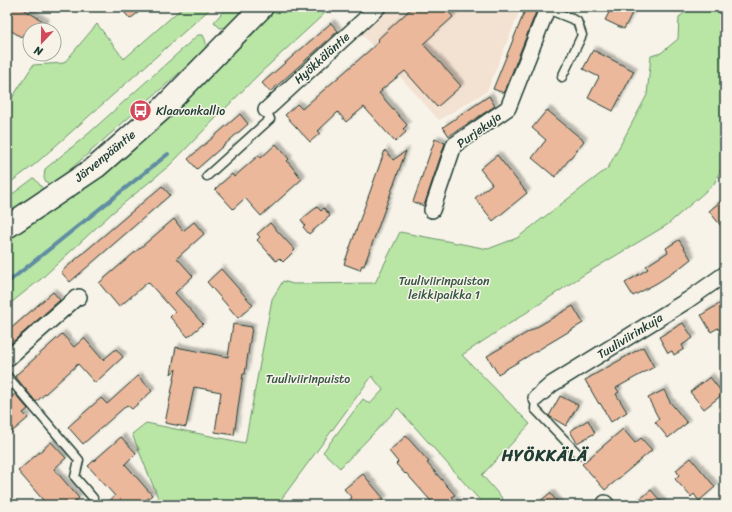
<svg xmlns="http://www.w3.org/2000/svg" width="732" height="512" viewBox="0 0 732 512" font-family="Sriracha,sans-serif">
  <style>
    .built { fill: #f3e1d1 }
    .green { fill: #b9e6a5; stroke: #6c926c }
    .lines { fill: none; stroke-linecap: round; stroke-linejoin: round }
    .stream { stroke: #618da2; stroke-width: 4 }
    .building { fill: #ebb89c; stroke: #1f3d34; filter: url(#shadow) }
    .service-casing { stroke: #1f3d34; stroke-width: 11 }
    .minor-casing { stroke: #1f3d34; stroke-width: 18 }
    .secondary-casing { stroke: #1f3d34; stroke-width: 25 }
    .service { stroke: #f7f3e8; stroke-width: 8 }
    .minor { stroke: #f7f3e8; stroke-width: 15 }
    .secondary { stroke: #f7f3e8; stroke-width: 22 }
    .labels { text-anchor: middle; stroke-width: 3; stroke-linejoin: round; paint-order: stroke }
    .street-label { font-size: 12px; fill: #1f3d34; stroke: #f7f3e8 }
    .poi-label { font-size: 12px; fill: #1f3d34; stroke: #f7f3e8; text-anchor: start }
    .park-label { font-size: 12px; fill: #365645; stroke: #f7f3e8 }
    .district-label { font-size: 16px; font-weight: bold; letter-spacing: 1px; fill: #1f3d34; stroke: #f7f3e8 }
  </style>
  <defs>
    <filter id="shadow"><feDropShadow dx="3.5" dy="-3.5" stdDeviation="1" flood-color="#0004"/></filter>
  </defs>
  <rect width="100%" height="100%" fill="#f7f3e8"/>
  <filter id="ink" filterUnits="userSpaceOnUse"><feTurbulence type="fractalNoise" baseFrequency=".025" numOctaves="2"/><feDisplacementMap in="SourceGraphic" scale="8" xChannelSelector="R" yChannelSelector="G"/><feConvolveMatrix kernelMatrix="1 2 1 2 8 2 1 2 1" color-interpolation-filters="sRGB"/></filter>
  <g filter="url(#ink)">
    <path class="built" d="M391,7H517L518,15L487,91L439,120L360,32L379,15Z"/>
    <path class="green" d="M183,7H212L34,165L7,185V106L33,65L64,63L97,24L124,59Z
      M227,7H247L228,27L220,28L214,22Z
      M278,7H329L323,15L259,74L170,165L112,213L41,279L7,306V240L34,223L107,167L270,13Z
      M688,10L717,11L725,14V160L714,184L667,225L585,274L462,355L530,424L482,475L508,505H484L398,408L340,468L323,452L363,399L370,404L383,390L372,376L277,505H161L132,434L146,423L245,443L272,299L283,281L293,284L375,283L400,232L488,249L517,238L608,168L647,95L651,56L661,53L678,39L679,17Z
      M198,35H203C206,41 207,44 205,50L55,183L50,184L46,182L44,178L45,169L88,134Z
      M34,178L44,190L7,217V198Z"/>
    <g class="lines">
      <path class="stream" d="M7,283L168,154"/>
    </g>
    <path class="building" d="M7,7H20L46,23L41,30H30V37L24,33L21,37L7,28Z
      M120,7H145L130,19Z
      M413,7H444L453,17L423,44L461,86L437,107L405,71L381,90L382,91L379,93L407,125L403,129L406,132L395,142L364,107L346,122L338,112L318,131L320,133L310,142L285,115L297,104L302,109L379,42L377,40Z
      M612,7H635L624,29L605,20Z
      M526,8L536,12L504,93L493,89Z
      M331,23L338,31L270,92L262,83Z
      M593,50L634,71L613,111L588,98L599,77L583,69Z
      M489,96L495,106L449,136L443,127Z
      M547,110L584,141L555,177L532,158L546,140L532,128Z
      M240,114L248,124L197,169L188,159Z
      M435,139L445,143L424,206L413,202Z
      M276,144L289,159L287,161L302,179L261,216L245,198L233,209L215,189L232,174L234,177L259,155L261,158Z
      M385,150L393,160L406,151L364,266L362,265L360,270L344,264Z
      M497,155L527,193L493,221L475,198L492,184L480,169Z
      M162,186L170,195L70,282L61,272Z
      M725,198V231L709,211Z
      M317,207L321,211L324,208L330,216L309,234L303,227L305,225L301,220Z
      M174,219L183,231L194,222L204,234L177,258L193,276L175,293L203,324L188,337L170,317L175,312L148,282L119,307L99,283Z
      M270,223L295,250L283,262L279,258L276,261L257,240L260,237L257,234Z
      M679,240L691,259L677,270L657,283L633,296L625,283L648,269L646,266L668,252L666,248Z
      M221,269L253,305L238,318L207,282Z
      M53,292L60,300L7,347V332Z
      M721,303L725,310V340L718,328L711,332L701,315Z
      M573,306L583,323L498,374L487,356Z
      M683,323L693,338L682,345L684,349L674,355L672,351L668,353L659,337Z
      M233,324L252,327L245,374H243L234,435L215,432L221,392L194,387L186,427L165,423L176,369L171,374L176,347L228,357Z
      M62,334L74,347L84,338L103,360L116,349L123,357L95,383L78,364L36,402L15,376Z
      M643,347L654,367L616,388L619,392L616,394L627,412L611,422L600,403L599,404L585,380Z
      M138,376L152,391L132,409L127,405L83,444L68,427L101,398L107,404Z
      M710,377L723,394L704,409L690,392Z
      M664,390L670,402L687,423L668,438L655,422L659,419L648,398Z
      M15,394L28,409L23,413L28,418L7,436V401Z
      M560,396L578,405L566,426L549,416Z
      M588,420L595,433L577,443L570,431Z
      M623,429L635,443L641,438L652,450L605,490L582,464Z
      M406,436L429,462L427,463L455,495L452,497L459,505H435L430,500L406,473L405,474L396,464L398,462L389,451Z
      M121,437L136,453L125,464L152,495L140,505H105L115,496L88,466Z
      M51,442L66,458L54,469L79,498L71,505H37L43,500L18,471Z
      M691,458L715,487L699,501L694,494L691,497L675,479L679,475L676,470Z
      M363,474L384,499L377,505H344L352,498L344,489Z
      M651,490L664,505H633Z
      M550,493L560,505H536Z"/>
    <g class="lines">
      <defs>
        <path id="service" d="M547,9L577,21L582,35L562,77
          M207,176L270,119L266,110
          M7,376L79,460L75,477L93,498
          M536,398L535,409L579,455"/>
        <path id="minor" d="M266,110L378,7
          M432,210L454,145L508,108L547,9V7
          M7,359L76,298L79,297
          M536,398L552,384L688,300L725,274
          M605,503L607,505"/>
        <path id="secondary" d="M7,227L96,167L162,109L262,7"/>
      </defs>
      <use href="#service" class="service-casing"/>
      <use href="#minor" class="minor-casing"/>
      <use href="#secondary" class="secondary-casing"/>
      <use href="#service" class="service"/>
      <use href="#minor" class="minor"/>
      <use href="#secondary" class="secondary"/>
    </g>
  </g>
  <defs>
    <symbol id="bus-disc" viewBox="-11 -11 22 22"><circle r="9.5" fill="#d1495b" stroke="#f7f3e8"/><path d="M-5-6H5V4H4V6H2V4H-2V6H-4V4H-5ZM-3.5-4V0h7V-4ZM-3.5 1.2v1.5H-2V1.2ZM2 1.2v1.5H3.5V1.2Z" fill="#fff"/></symbol>
  </defs>
  <g fill-rule="evenodd">
    <use href="#bus-disc" x="128" y="98" width="25" height="25"/>
  </g>
  <g class="labels">
    <g class="street-label">
      <text transform="translate(322 58) rotate(-42)" y="4">Hyökkäläntie</text>
      <text transform="translate(479 130) rotate(-36)" y="4">Purjekuja</text>
      <text transform="translate(105 156) rotate(-39)" y="4">Järvenpääntie</text>
      <text transform="translate(630 336) rotate(-32)" y="4">Tuuliviirinkuja</text>
    </g>
    <g class="poi-label">
      <text x="156" y="115">Klaavonkallio</text>
    </g>
    <g class="park-label">
      <text x="444" y="285">Tuuliviirinpuiston<tspan x="444" dy="14">leikkipaikka 1</tspan></text>
      <text x="308" y="383">Tuuliviirinpuisto</text>
    </g>
    <g class="district-label">
      <text x="545" y="461">HYÖKKÄLÄ</text>
    </g>
  </g>
  <rect width="732" height="512" fill="none" stroke="#f7f3e8" stroke-width="24"/>
  <rect x="12" y="12" width="708" height="488" fill="none" stroke="#1f3d34" stroke-width="1.5" filter="url(#ink)"/>
  <g transform="translate(42 42) rotate(202)"><circle r="19" fill="#f7f3e8" stroke="#a1aaa0"/>
  <path d="M0-3L7 15L0 10L-7 15Z" fill="#d1495b"/>
  <text y="-6" font-size="11" font-weight="bold" text-anchor="middle" fill="#1f3d34">N</text>
  </g>
</svg>
